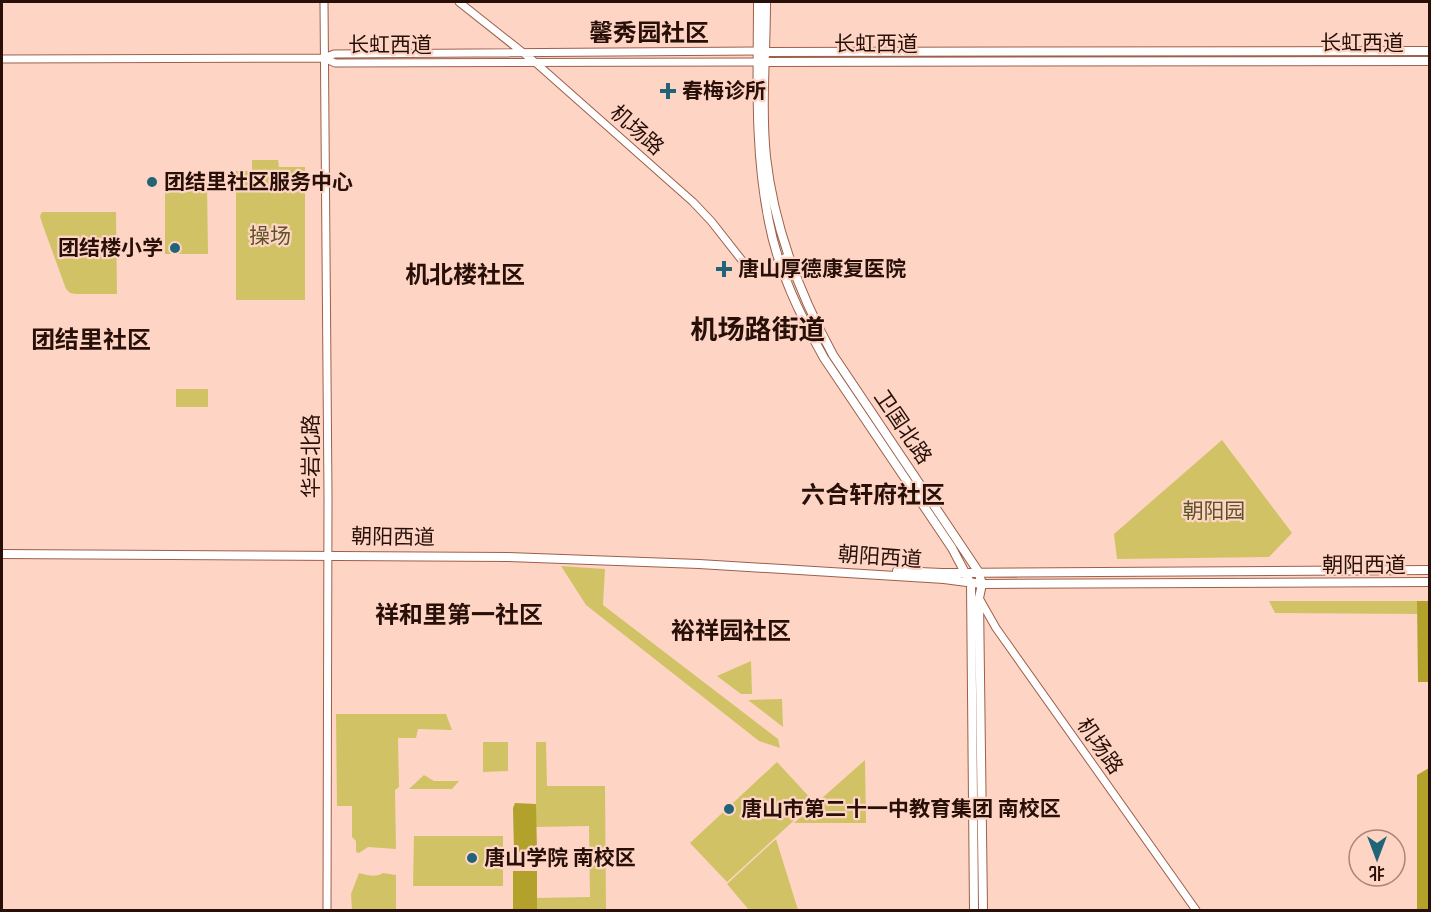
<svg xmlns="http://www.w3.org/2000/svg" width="1431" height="912" viewBox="0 0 1431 912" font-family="Cabin,'Noto Sans SC',sans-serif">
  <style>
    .green { fill: #d1c365 }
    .forest { fill: #b2a12b }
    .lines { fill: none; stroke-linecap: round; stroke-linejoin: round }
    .tertiary-casing { stroke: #9d604a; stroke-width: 9 }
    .secondary-casing { stroke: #9d604a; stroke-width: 10 }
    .tertiary { stroke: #fff; stroke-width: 7 }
    .secondary { stroke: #fff; stroke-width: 8 }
    .poi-dot { fill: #216477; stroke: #fed4c5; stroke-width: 2 }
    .labels { text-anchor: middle; stroke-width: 4.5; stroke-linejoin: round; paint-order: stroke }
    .street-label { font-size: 21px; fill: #281008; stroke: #fed4c5 }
    .poi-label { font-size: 21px; font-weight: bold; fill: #281008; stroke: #fed4c5; text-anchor: start }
    .park-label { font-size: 21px; fill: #5b5427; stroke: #fed4c5 }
    .quarter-label { font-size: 24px; font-weight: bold; fill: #281008; stroke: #fed4c5 }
    .district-label { font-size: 27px; font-weight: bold; fill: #281008; stroke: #fed4c5 }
  </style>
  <rect width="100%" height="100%" fill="#fed4c5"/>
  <path class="green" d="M252,160H278L279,167H305V300H236V171H252Z
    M165,182H207L208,254H165Z
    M42,212H116L117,294H76L70,293L66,289L42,223L40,216Z
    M176,389H208V407H176Z
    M1222,440L1292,533L1269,557L1117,559L1114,534Z
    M561,566L605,569L603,605L778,739L780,748L759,741L586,605Z
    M1269,601H1417V614L1275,613Z
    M751,661L752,694H741L717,676Z
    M782,699L783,727L748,700Z
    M336,714H446L452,730L418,729L416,738H398L399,787L395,790L396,849L368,847L359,853L356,852V841L352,837V806H337Z
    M483,742H508V771L483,772Z
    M536,742H546L547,786H605L606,910H537V898L590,897L589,826L536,827Z
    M865,760L866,823H794Z
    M777,762L814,802L727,882L690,843Z
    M424,775L434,781H459L452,789H409Z
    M414,836H503V886H413Z
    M776,839L798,910H749L727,884Z
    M359,873C367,875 376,878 383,873L396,875V910H352L351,894Z"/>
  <path class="forest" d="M1417,601H1429V682H1418Z
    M1429,768V910H1417V775Z
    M515,803L536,804L537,852H514L513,808Z
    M513,871H537V910H513Z"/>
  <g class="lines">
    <defs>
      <path id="tertiary" d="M324,2L328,496L327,910
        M459,2L536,63L693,202L711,221L748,268C760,273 777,264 787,256
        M324,58L335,63L758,62
        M2,59L324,58L334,54L758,51
        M979,598L996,628L1196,910"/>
      <path id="secondary" d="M758,2C758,75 754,149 769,222C778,270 800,315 824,358L952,548L971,584L974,910
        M766,2C766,53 761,106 766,157C774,228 799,293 833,355L978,571L982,584L979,598L983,910
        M762,52L1430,51
        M762,62L1430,61
        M2,554L508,557L699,564L944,579L982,584L1430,582
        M897,571L942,573L1430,570"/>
    </defs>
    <use href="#tertiary" class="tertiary-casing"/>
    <use href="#secondary" class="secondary-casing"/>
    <use href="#tertiary" class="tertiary"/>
    <use href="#secondary" class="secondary"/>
  </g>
  <g class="poi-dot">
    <path d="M665 82h6v6h6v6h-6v6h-6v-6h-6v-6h6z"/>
    <circle cx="152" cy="182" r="6"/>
    <circle cx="175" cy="248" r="6"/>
    <path d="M721 260h6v6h6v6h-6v6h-6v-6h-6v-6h6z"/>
    <circle cx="729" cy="809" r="6"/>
    <circle cx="472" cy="858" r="6"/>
  </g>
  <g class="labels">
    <g class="street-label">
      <text x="1362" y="50">长虹西道</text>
      <text x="876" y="51">长虹西道</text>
      <text x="390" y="52">长虹西道</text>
      <text transform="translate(637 130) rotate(41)" y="7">机场路</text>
      <text transform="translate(903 427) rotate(56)" y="7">卫国北路</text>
      <text transform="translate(311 456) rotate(-90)" y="7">华岩北路</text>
      <text transform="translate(393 537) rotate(1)" y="7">朝阳西道</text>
      <text transform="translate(880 557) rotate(4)" y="7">朝阳西道</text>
      <text x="1364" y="572">朝阳西道</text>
      <text transform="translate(1100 746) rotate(55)" y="7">机场路</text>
    </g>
    <g class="poi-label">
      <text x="682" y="98">春梅诊所</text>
      <text x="164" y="189">团结里社区服务中心</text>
      <text x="163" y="255" text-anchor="end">团结楼小学</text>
      <text x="738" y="276">唐山厚德康复医院</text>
      <text x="741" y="816">唐山市第二十一中教育集团 南校区</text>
      <text x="484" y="865">唐山学院 南校区</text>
    </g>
    <g class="park-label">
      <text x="270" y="243">操场</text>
      <text x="1214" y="518">朝阳园</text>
    </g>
    <g class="quarter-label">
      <text x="649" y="41">馨秀园社区</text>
      <text x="465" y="283">机北楼社区</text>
      <text x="91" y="348">团结里社区</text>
      <text x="873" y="503">六合轩府社区</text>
      <text x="459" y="623">祥和里第一社区</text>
      <text x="731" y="639">裕祥园社区</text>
    </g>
    <g class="district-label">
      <text x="758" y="339">机场路街道</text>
    </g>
  </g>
  <rect width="1431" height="912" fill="none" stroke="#281008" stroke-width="6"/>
  <g transform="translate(1377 858) rotate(180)"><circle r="28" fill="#fed4c5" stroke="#a88679" stroke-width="1.5"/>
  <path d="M0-4.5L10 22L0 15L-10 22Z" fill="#216477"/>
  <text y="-9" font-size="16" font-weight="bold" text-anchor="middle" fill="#281008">北</text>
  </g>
</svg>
